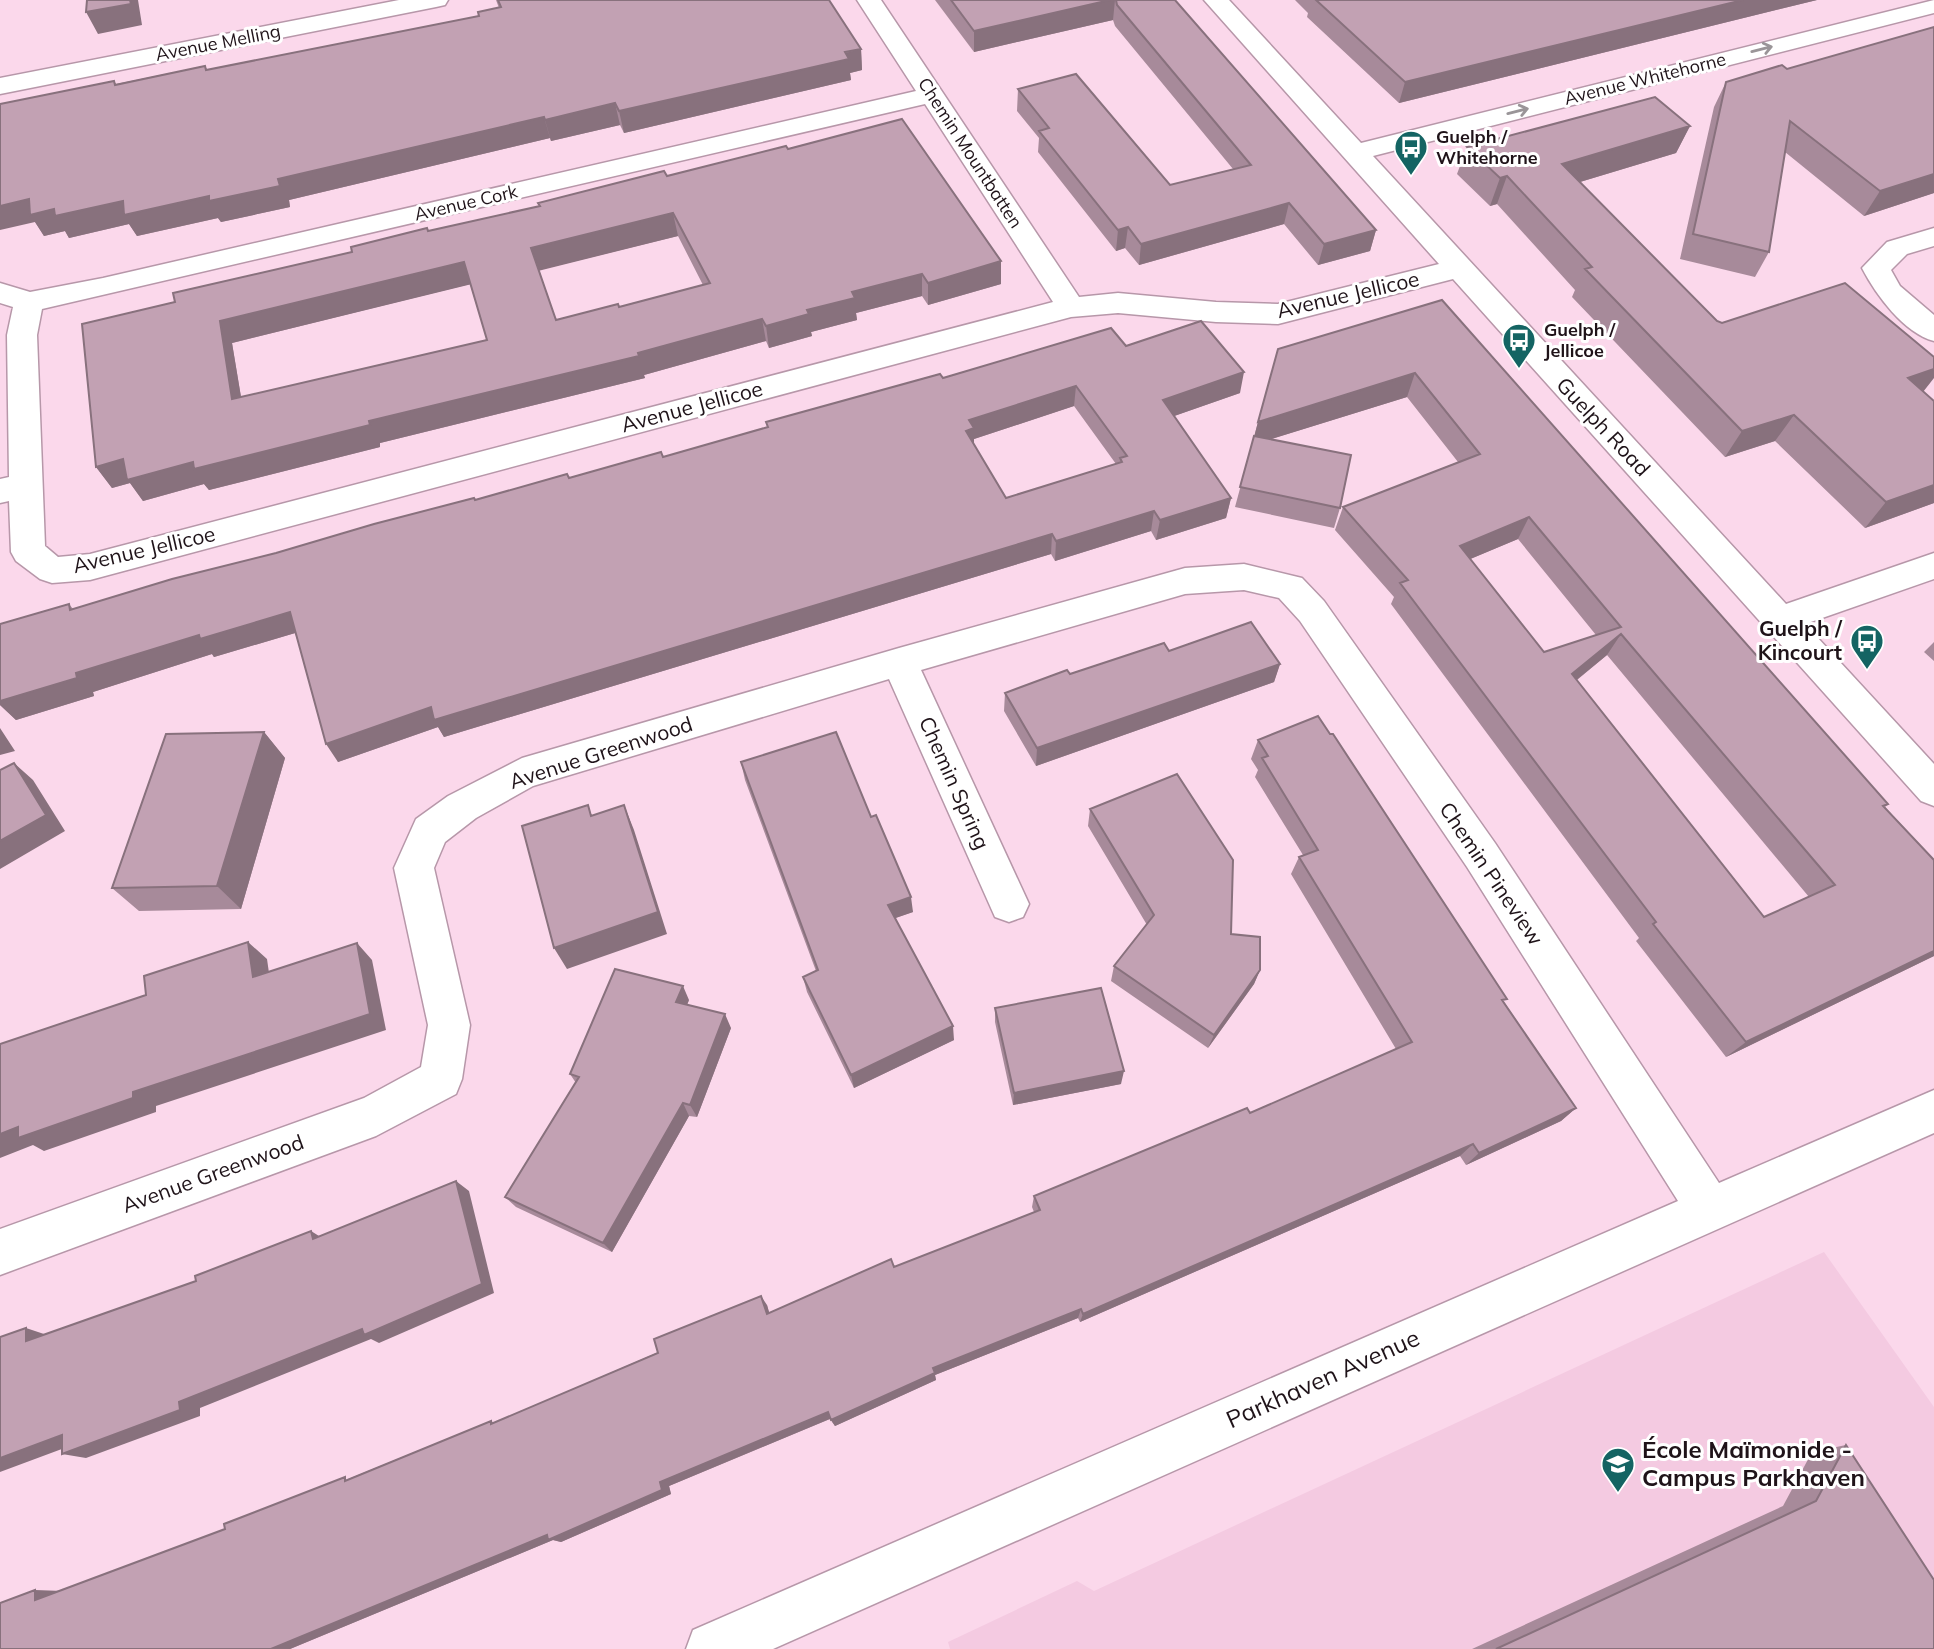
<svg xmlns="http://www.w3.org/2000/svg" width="1934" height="1649" viewBox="0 0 1934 1649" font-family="Mulish,sans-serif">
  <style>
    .built { fill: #f4cae1 }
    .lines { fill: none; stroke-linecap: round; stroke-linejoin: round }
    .minor-casing { stroke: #b797a9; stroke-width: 3 }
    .minor { fill: #fff; fill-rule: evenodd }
    .wall { fill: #a78a9a; fill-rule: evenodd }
    .shaded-wall { fill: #88717d }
    .building { fill: #c2a1b3; stroke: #88717d; stroke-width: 2; fill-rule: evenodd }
    .oneway { stroke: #9a9598 }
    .labels { text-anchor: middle; stroke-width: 6; stroke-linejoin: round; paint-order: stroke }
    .far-street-label { font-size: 18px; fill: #1f1319; stroke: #fff }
    .far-poi-label { font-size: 18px; font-weight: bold; fill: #1f1319; stroke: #fff; text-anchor: start }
    .street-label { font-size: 21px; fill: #1f1319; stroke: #fff }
    .poi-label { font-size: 21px; font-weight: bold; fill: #1f1319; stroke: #fff; text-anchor: end }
    .near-street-label { font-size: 24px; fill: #1f1319; stroke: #fff }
    .near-poi-label { font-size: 24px; font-weight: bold; fill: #1f1319; stroke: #fff; text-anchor: start }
  </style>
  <rect width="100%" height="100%" fill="#fbd8eb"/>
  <path class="built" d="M1824,1252L1934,1407V1649H950L948,1642L1077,1581L1094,1591Z"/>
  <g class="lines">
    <defs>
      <path id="minor" d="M399,0H448L445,5L436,7L0,94V78Z
        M857,0H881L1079,297L1118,293L1216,302L1278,304L1439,264L1204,0H1229L1361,143L1934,0V13L1373,156L1786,604L1934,553V579L1805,624L1934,764V806L1921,801L1453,279L1278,324L1216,322L1118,313L1071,317L90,580L52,583L40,579L16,561L11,552L9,501L0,503V479L9,477L7,335L13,307L0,303V283L30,292L103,278L916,91ZM925,104L1053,302L90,554L58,557L45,546L37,335L42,309Z
        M1934,228V246L1907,254L1891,270L1900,286L1934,315V341C1904,333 1876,295 1862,268L1887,242Z
        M1244,564L1302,578L1324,601L1495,843L1719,1183L1934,1090V1133L773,1649H686L693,1630L1678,1201L1467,867L1300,621L1279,598L1244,590L1185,594L921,670L1029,904L1023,917L1009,922L995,917L889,679L533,786L476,818L445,842L434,868L470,1025L462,1079L456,1094L376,1136L0,1275V1229L364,1098L421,1067L428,1025L394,868L416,819L448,796L522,758L899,648L1185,568Z"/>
    </defs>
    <use href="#minor" class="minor-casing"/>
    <use href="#minor" class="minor"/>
  </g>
  <path class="wall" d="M496,0H829L861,49L862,70L850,73L851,80L624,133L620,125L551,141L550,138L289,200L290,207L221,222L218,218L137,236L129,224L69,238L65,231L44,236L35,222L114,81L116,84L205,66L207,70L479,16L499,8Z
    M935,0H1175L1376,230L1370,251L1318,265L1284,224L1139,265L1125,248L1116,251L1038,152L1039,138L1017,111L1018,89L1170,185L1233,169L1115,26L1113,20L974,52Z
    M1295,0H1817L1399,103L1307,17L1308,13Z
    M1934,27V193L1864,216L1785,152L1769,252L1755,277L1680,259L1714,107L1726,82L1787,69Z
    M1690,126L1676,153L1580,182L1717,321L1924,391L1934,503L1865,528L1775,441L1725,457L1572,297L1575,290L1497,204L1490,206L1457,174L1467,147Z
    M788,149L1001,261V284L928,305L922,296L856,313L857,320L811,332L812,336L769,348L766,341L644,375L645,378L380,443V447L209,490L204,484L143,501L130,483L112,488L96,467L175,302L428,231L539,207L667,176ZM678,236L703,285L619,307L556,320L539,270ZM470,284L487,340L241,397L232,343Z
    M1442,300L1888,804L1885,807L1934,860V956L1726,1057L1636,941L1639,938L1391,604L1394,597L1335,530L1343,507L1458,462L1407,397L1271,439L1340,508L1334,528L1235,507L1258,422ZM1518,539L1596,635L1544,652L1470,559ZM1607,655L1809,897L1764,917L1577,680Z
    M1126,346L1240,393L1174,416L1231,498L1226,518L1156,540L1151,531L1055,561L1051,554L444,737L438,727L338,762L295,633L214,657L212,654L93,692L94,696L16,720L0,705V624L69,604L73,609L475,500L663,457L767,427L766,422L943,378ZM1074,406L1116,464L1006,498L974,445V439Z
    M1934,642V661L1924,652Z
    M1169,651L1280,664L1274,682L1036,766L1004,711L1005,693L1070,674Z
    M264,732L285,758L241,909L139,911L112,888Z
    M1258,740L1504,1002L1576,1108L1561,1121L1466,1165L1460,1156L1080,1322L1078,1318L935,1375L936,1380L835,1426L830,1419L669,1486L671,1494L561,1542L553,1540L290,1649H0L60,1591L225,1529L491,1421L495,1423L767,1305L769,1313L894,1267L1034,1212L1032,1207L1034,1196L1250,1113L1396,1049L1291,874L1299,857L1303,855L1255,777L1258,770L1251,759Z
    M741,762L871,817L913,912L895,918L954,1040L854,1088L807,992L803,977L816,971L745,780Z
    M1090,809L1260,970L1254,984L1208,1048L1111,981L1114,966L1147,925L1088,826Z
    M689,1000L687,1005L731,1028L697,1117L689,1116L612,1252L516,1207L505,1197L576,1083L570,1074Z
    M995,1008L1121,1084L1013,1105L995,1022Z
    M1846,1445L1934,1649H1472L1783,1506L1812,1452Z"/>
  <path class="shaded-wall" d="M130,0H138L142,25L98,34L86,12Z
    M1110,0H1115L1113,20L974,52V31Z
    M1743,0H1817L1399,103L1405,82Z
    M861,49L862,70L850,73L851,80L624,133L619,111Z
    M615,103L620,125L551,141L545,120Z
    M544,117L550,138L289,200L290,207L221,222L218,218L137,236L129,224L69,238L65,231L44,236L35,222L0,230V206L29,199L54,209L123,201L278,179Z
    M1690,126L1676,153L1550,191L1562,164Z
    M1934,174V193L1864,216L1880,191Z
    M1507,176L1497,204L1490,206L1500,178Z
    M1289,203L1284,224L1139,265L1141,244Z
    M673,213L678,236L538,271L531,248Z
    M1128,227L1125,248L1116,251L1118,230Z
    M1376,230L1370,251L1318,265L1324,244Z
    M1001,261V284L928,305V283Z
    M464,262L472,284L232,343L245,421L232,399L220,321Z
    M922,274V296L856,313L857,320L811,332L812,336L769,348L766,326L852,292Z
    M762,319L766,341L644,375L645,378L380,443V447L209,490L204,484L143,501L130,483L112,488L96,467L123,459L193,462L369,421L638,353Z
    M1934,369V378L1923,392L1908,378Z
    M1244,372L1240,393L1160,421L1163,400Z
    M1415,373L1407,397L1252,445L1258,422Z
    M1076,386L1074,406L974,439V449L966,431L969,420Z
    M1794,415L1775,441L1725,457L1742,431Z
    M1934,485V503L1865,528L1886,502Z
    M1231,498L1226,518L1156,540L1160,520Z
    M1154,511L1151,531L1055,561L1056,541Z
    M1529,517L1518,539L1449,568L1460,546Z
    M1052,534L1051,554L444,737L438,727L338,762L326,744L431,707Z
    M290,612L302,631L214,657L212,654L93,692L94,696L16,720L0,705V701L76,673L199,635Z
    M1621,634L1607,655L1558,695L1572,674Z
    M1280,664L1274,682L1036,766L1037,748Z
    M0,728L15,751L0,755Z
    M264,732L285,758L241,909L217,886Z
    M14,763L33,780L65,831L0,869V841Z
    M624,805L634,830L667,934L567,969L554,948Z
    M911,897L913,912L890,920L888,905Z
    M248,942L267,959L272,994L253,977Z
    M357,943L372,960L386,1030L156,1106V1112L44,1151L33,1145L0,1158V1134L18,1127L133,1092Z
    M1934,951V956L1726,1057L1746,1042Z
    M1260,970L1254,984L1208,1048L1214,1035Z
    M683,986L689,1000L682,1016L676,1002Z
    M725,1014L731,1028L697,1117L690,1105Z
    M953,1026L954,1040L854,1088L851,1075Z
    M1124,1071L1121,1084L1013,1105L1014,1093Z
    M683,1103L689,1116L612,1252L603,1243Z
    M1576,1108L1561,1121L1466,1165L1479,1153Z
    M1473,1144L1460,1156L1080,1322L1083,1314Z
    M456,1181L469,1191L494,1293L379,1343L371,1339L200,1408V1416L86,1458L62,1454Z
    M311,1231L327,1241L313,1239Z
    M761,1296L767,1305L772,1322L767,1314Z
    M1081,1309L1078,1318L935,1375L936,1380L835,1426L831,1420L933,1368Z
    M26,1328L50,1336L26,1341Z
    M828,1412L832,1418L669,1486L671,1494L561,1542L553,1540L290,1649H271L660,1482Z
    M62,1435L86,1440L0,1472V1458Z
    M35,1590L63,1591L35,1600Z"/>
  <path class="building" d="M87,0H130L131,4L86,12Z
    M498,0H829L861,49L845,52L849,59L619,111L615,103L545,120L544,117L278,179L280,186L209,201V196L124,215L123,201L55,216L54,209L30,215L29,199L0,206V104L114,81L115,85L205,66L206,70L479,16L478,12L501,7Z
    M951,0H1110L974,31Z
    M1116,0H1175L1376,230L1324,244L1289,203L1141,244L1128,227L1118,230L1039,131L1049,128L1018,89L1076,74L1170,185L1251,165L1117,5Z
    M1316,0H1743L1405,82Z
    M1934,27V174L1880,191L1790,121L1769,252L1693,234L1726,82L1782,65L1787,69Z
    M1655,97L1690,126L1562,164L1717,321L1722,323L1845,283L1934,357V369L1908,378L1934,401V485L1886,502L1794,415L1742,431L1585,269L1592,267L1507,176L1500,178L1467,147Z
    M902,119L1001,261L928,283L922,274L852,292L855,298L807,310L809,314L766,326L762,319L638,353L639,356L369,421L370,425L194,469L193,462L127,480L123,459L96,467L82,324L175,302L173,293L352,252L351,247L427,228L428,231L540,206L538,203L664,171L667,176L786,146L788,149ZM673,213L710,283L619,307L618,304L556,320L531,248ZM464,262L487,340L232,399L220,321Z
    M1442,300L1888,804L1883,806L1934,860V951L1746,1042L1653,924L1656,922L1400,583L1408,580L1343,507L1480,454L1415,373L1258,422L1278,349ZM1529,517L1621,627L1544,652L1460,546ZM1621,634L1835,885L1764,917L1572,674Z
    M1201,321L1244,372L1163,400L1231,498L1160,520L1154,511L1056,541L1052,534L434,720L431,707L326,744L290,612L200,639L199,635L76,673L77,678L0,701V624L69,604L70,610L172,579L276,553L374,524L474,498L475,500L567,474L569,478L661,452L663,457L768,427L766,422L940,374L943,378L1111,328L1126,346ZM1076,386L1127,456L1120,458L1122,462L1006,498L966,431L974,428L969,420Z
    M1254,436L1351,455L1340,508L1240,487Z
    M1251,622L1280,664L1037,748L1005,693L1067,670L1070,674L1164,643L1169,651Z
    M1318,716L1330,734H1333L1507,999L1502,1000L1576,1108L1479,1153L1473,1144L1083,1314L1081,1309L933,1368L935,1373L831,1420L828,1412L660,1482L662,1490L548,1540L547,1535L271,1649H0V1603L35,1590V1600L225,1529L224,1524L345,1477V1481L491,1421V1424L658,1353L654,1339L761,1296L767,1314L891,1259L894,1267L1040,1210L1034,1196L1247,1108L1250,1113L1412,1042L1299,857L1318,850L1262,758L1268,756L1258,740Z
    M264,732L217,886L112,888L166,734Z
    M836,732L871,817L876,815L911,897L888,905L953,1026L851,1075L803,977L818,970L741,762Z
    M14,763L46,815L0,841V770Z
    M1177,774L1233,860L1231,934L1260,937V970L1214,1035L1114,966L1154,915L1090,809Z
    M588,805L591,816L624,805L658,912L554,948L522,826Z
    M248,942L253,977L357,943L370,1014L133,1092V1098L18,1138V1127L0,1134V1044L146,995L144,976Z
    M615,969L683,986L676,1002L725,1014L690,1105L683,1103L603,1243L505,1197L579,1077L570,1074Z
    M1101,988L1124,1071L1014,1093L995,1008Z
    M456,1181L482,1284L364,1335L362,1329L179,1402L180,1410L62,1454V1435L0,1458V1337L26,1328V1341L196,1281L195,1276L311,1231L313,1239Z
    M1846,1445L1934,1580V1649H1496L1816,1501Z"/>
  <defs><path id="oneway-shaft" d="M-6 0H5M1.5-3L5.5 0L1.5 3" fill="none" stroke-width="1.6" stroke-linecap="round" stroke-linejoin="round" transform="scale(1.75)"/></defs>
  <g class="oneway">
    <use href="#oneway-shaft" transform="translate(1762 49) rotate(-14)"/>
    <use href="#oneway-shaft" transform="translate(1518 111) rotate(-14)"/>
  </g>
  <defs>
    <symbol id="bus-pin" viewBox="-11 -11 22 30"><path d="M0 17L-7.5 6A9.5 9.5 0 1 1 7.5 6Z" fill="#146463" stroke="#fff"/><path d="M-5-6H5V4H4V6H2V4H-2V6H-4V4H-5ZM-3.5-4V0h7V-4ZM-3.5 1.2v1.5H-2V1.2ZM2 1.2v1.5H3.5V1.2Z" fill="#fff"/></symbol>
    <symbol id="school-pin" viewBox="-11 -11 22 30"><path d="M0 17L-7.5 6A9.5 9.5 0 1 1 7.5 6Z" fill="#146463" stroke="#fff"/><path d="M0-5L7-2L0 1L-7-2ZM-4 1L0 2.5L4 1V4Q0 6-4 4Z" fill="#fff"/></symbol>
  </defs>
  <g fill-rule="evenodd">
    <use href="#bus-pin" x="1392" y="128" width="38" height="52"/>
    <use href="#bus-pin" x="1500" y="321" width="38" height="52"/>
    <use href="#bus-pin" x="1848" y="622" width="38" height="52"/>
    <use href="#school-pin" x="1599" y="1445" width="38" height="52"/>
  </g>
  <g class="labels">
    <g class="far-street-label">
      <text transform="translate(218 43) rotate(-11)" y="6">Avenue Melling</text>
      <text transform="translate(1645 79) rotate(-14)" y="6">Avenue Whitehorne</text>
      <text transform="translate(970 153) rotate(57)" y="6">Chemin Mountbatten</text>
      <text transform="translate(466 203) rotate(-13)" y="6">Avenue Cork</text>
    </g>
    <g class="far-poi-label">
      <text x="1436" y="143">Guelph /<tspan x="1436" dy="21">Whitehorne</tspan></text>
      <text x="1544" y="336">Guelph /<tspan x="1544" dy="21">Jellicoe</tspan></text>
    </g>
    <g class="street-label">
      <text transform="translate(1348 295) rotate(-13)" y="7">Avenue Jellicoe</text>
      <text transform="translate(692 407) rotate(-15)" y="7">Avenue Jellicoe</text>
      <text transform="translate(1603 427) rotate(47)" y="7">Guelph Road</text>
      <text transform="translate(144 550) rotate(-13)" y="7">Avenue Jellicoe</text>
      <text transform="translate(601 753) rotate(-18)" y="7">Avenue Greenwood</text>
      <text transform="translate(954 783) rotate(66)" y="7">Chemin Spring</text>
      <text transform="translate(1491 874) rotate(56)" y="7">Chemin Pineview</text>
      <text transform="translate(213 1174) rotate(-20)" y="7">Avenue Greenwood</text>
    </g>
    <g class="poi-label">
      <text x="1842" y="636">Guelph /<tspan x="1842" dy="24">Kincourt</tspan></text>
    </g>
    <g class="near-street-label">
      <text transform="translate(1323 1379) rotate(-24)" y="8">Parkhaven Avenue</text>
    </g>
    <g class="near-poi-label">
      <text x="1642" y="1458">École Maïmonide -<tspan x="1642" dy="28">Campus Parkhaven</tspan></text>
    </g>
  </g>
</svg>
